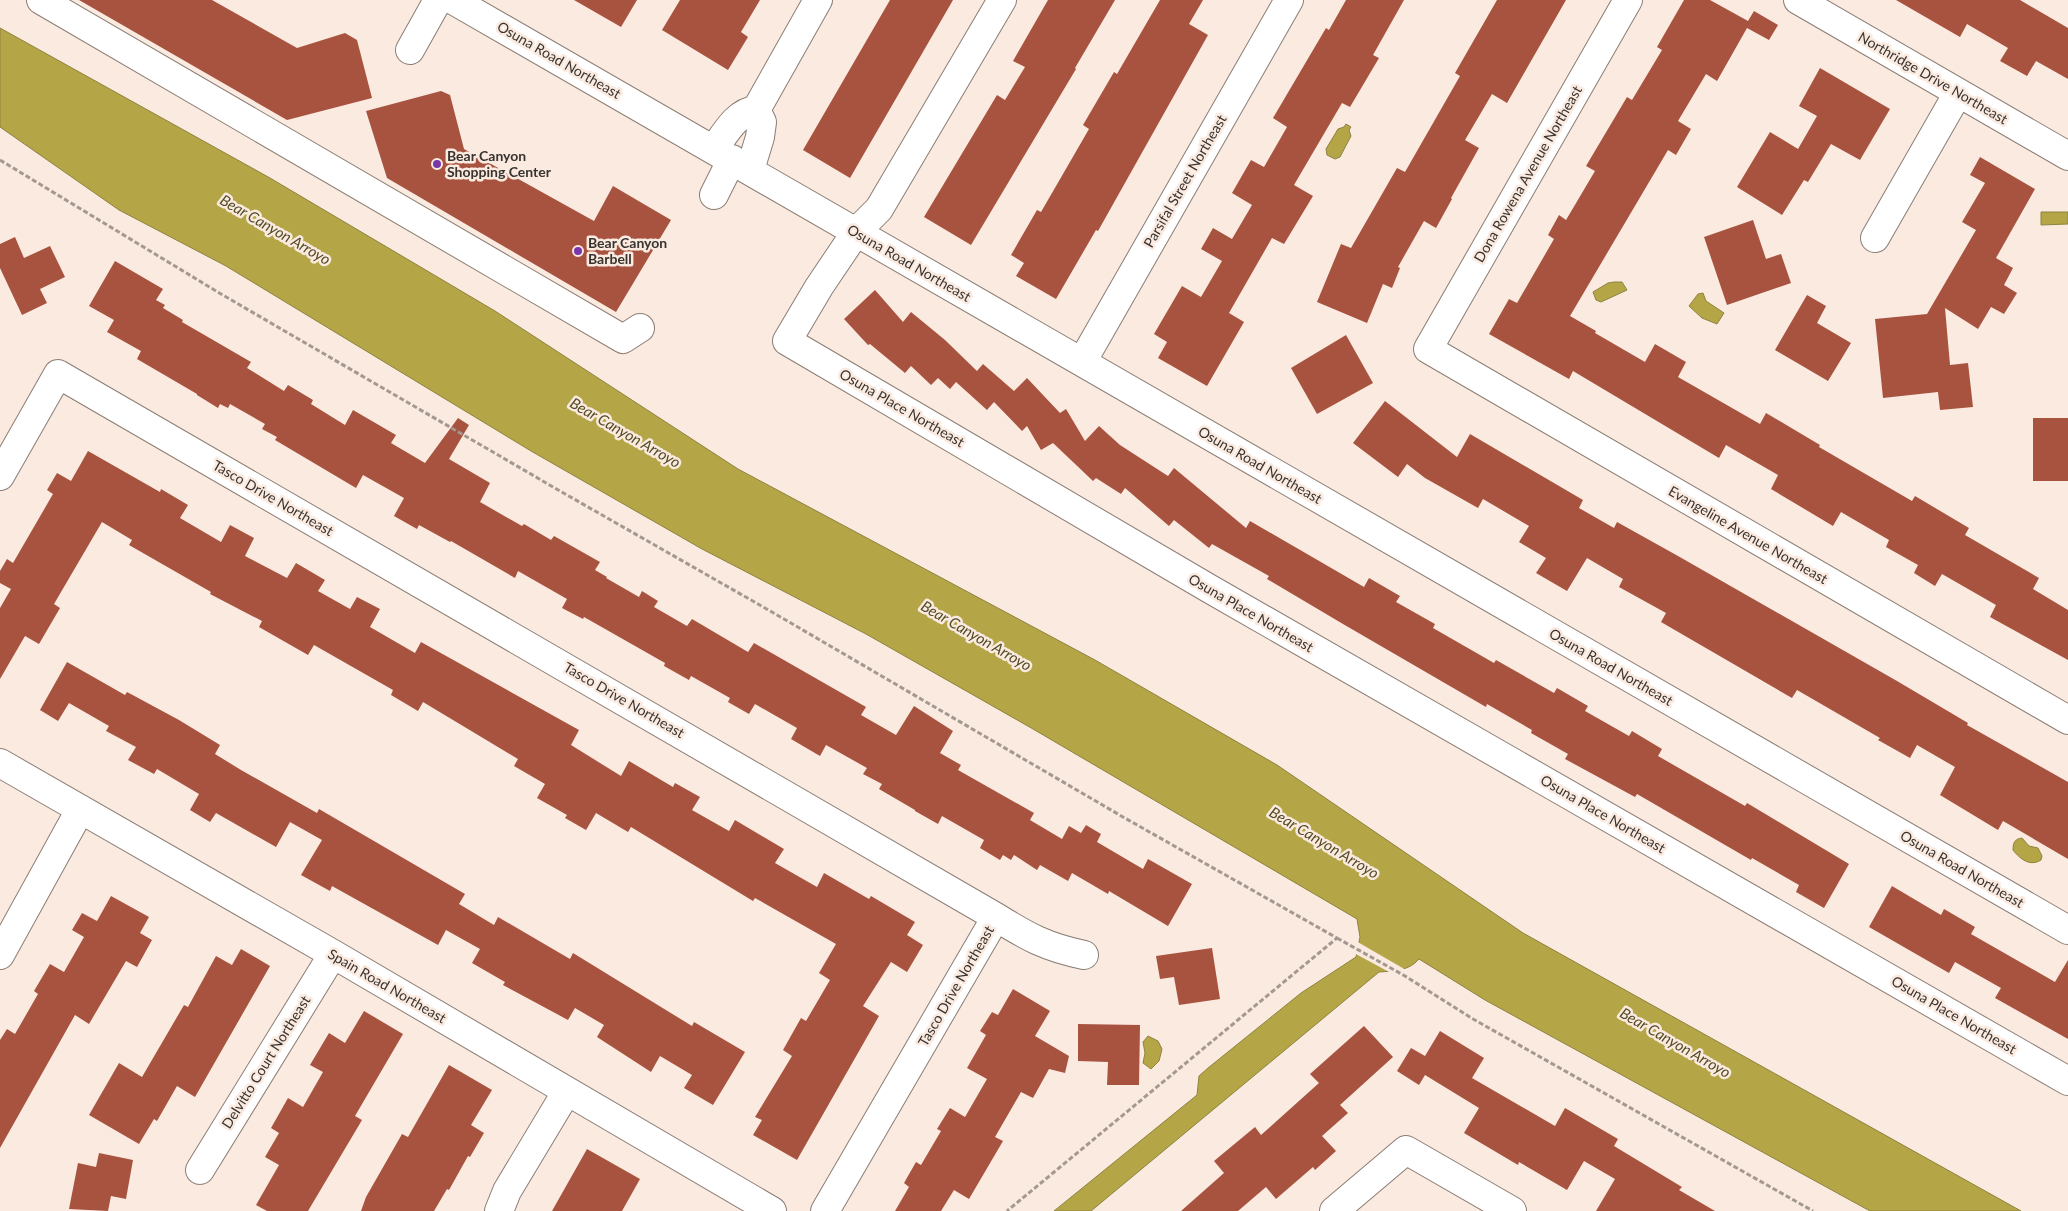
<svg xmlns="http://www.w3.org/2000/svg" width="2068" height="1211" viewBox="0 0 2068 1211" font-family="Lato,sans-serif">
  <style>
    .water { fill: #b4a546; stroke: #8f833f }
    .pier { fill: #faeae0 }
    .building { fill: #a8533f }
    .lines { fill: none; stroke-linecap: round; stroke-linejoin: round }
    .minor-casing { stroke: #8b7d74; stroke-width: 30 }
    .path { stroke: #a49991; stroke-width: 3; stroke-dasharray: 5 2.5; stroke-linecap: butt }
    .minor { stroke: #fff; stroke-width: 28 }
    .poi-dot { fill: #7837ab; stroke: #faeae0; stroke-width: 2 }
    .labels { text-anchor: middle; stroke-width: 5; stroke-linejoin: round; paint-order: stroke }
    .street-label { font-size: 14px; fill: #38332f; stroke: #faeae0 }
    .poi-label { font-size: 14px; font-weight: bold; fill: #38332f; stroke: #faeae0; text-anchor: start }
    .water-label { font-size: 15px; font-style: italic; fill: #524b24; stroke: #faeae0 }
  </style>
  <rect width="100%" height="100%" fill="#faeae0"/>
  <path class="water" d="M0,28L270,178L495,311L738,469L1095,660L1277,765L1523,933L2021,1211H1870L1485,1000L1419,959C1409,971 1394,971 1379,972L1091,1211H1054L1197,1095L1199,1076L1208,1068L1301,993L1356,957L1360,937L1357,919L1033,729L866,634L702,549L531,451L226,266L119,210L0,127Z
    M1346,124L1351,127L1349,130L1351,136L1340,157L1335,159L1327,155L1326,149L1338,129L1344,127Z
    M2041,212H2068V224L2041,225Z
    M1614,282H1622L1627,290L1601,302L1596,300L1593,292L1608,283Z
    M1703,293L1706,301L1724,313L1717,324L1702,318L1689,306L1698,294Z
    M2022,838L2029,846L2038,848L2042,856L2041,860C2030,867 2020,859 2013,850C2013,842 2015,839 2022,838Z
    M1148,1036L1158,1041L1162,1049L1159,1061L1151,1069L1143,1063L1145,1053L1143,1042Z"/>
  <path class="pier" d="M1356,941L1406,970L1405,971L1391,973L1354,953Z"/>
  <path class="building" d="M79,0H212L297,48L345,33L357,40L372,98L287,120Z
    M574,0H637L621,27Z
    M680,0H760L741,32L748,37L728,70L662,30Z
    M890,0H953L850,178L803,150Z
    M1048,0H1115L1075,68L1076,69L971,245L924,217L997,95L1005,100L1025,67L1013,61Z
    M1160,0H1203L1189,24L1208,35L1098,231L1096,230L1056,299L1016,276L1024,263L1011,255L1037,210L1041,212L1089,129L1083,125L1114,72L1117,74Z
    M1346,0H1404L1373,55L1379,58L1350,107L1342,103L1294,185L1313,196L1284,244L1272,238L1229,313L1244,322L1207,386L1158,358L1167,342L1154,334L1182,286L1201,297L1222,261L1201,249L1213,228L1232,239L1252,205L1232,193L1251,160L1264,167L1287,127L1273,118L1326,28L1329,30Z
    M1497,0H1566L1507,103L1492,94L1465,140L1479,148L1451,198L1452,199L1436,228L1424,221L1398,267L1400,268L1392,288L1383,284L1367,323L1317,302L1341,244L1351,248L1397,168L1405,172L1460,76L1455,73Z
    M1684,0H1710L1748,21L1754,11L1778,25L1769,40L1747,28L1717,81L1706,74L1678,121L1691,129L1676,155L1668,150L1570,316L1596,331L1595,333L1645,362L1655,344L1686,362L1678,377L1760,424L1766,413L1820,445L1819,447L1912,501L1915,496L1969,528L1965,535L2039,578L2033,589L2068,610V660L1990,617L1996,605L1942,574L1935,586L1914,573L1918,565L1886,547L1889,540L1841,512L1833,526L1771,489L1778,475L1726,445L1719,458L1573,371L1569,379L1489,334L1509,299L1517,303L1554,239L1548,235L1559,215L1566,220L1595,171L1586,166L1627,97L1632,100L1662,50L1657,47Z
    M1896,0H2020L2068,28V79L2036,61L2027,76L2000,61L2008,48L1967,24L1960,37Z
    M1820,68L1890,109L1860,160L1831,144L1808,182L1804,180L1782,215L1737,187L1770,132L1798,149L1817,116L1799,106Z
    M441,91L450,95L464,149L594,221L613,186L671,220L616,312L387,178L366,111Z
    M1980,157L2035,189L1996,258L2013,268L2004,285L2017,293L2004,314L1991,307L1978,329L1945,308L1950,365L1968,363L1973,407L1940,410L1938,392L1883,398L1875,319L1927,314L1976,230L1962,222L1985,183L1970,175Z
    M1753,220L1766,259L1781,254L1791,283L1727,305L1704,237Z
    M15,237L24,258L50,246L65,277L40,289L47,303L22,315L0,268V244Z
    M115,261L163,289L156,300L165,305L163,308L183,320L182,322L251,362L247,368L284,391L288,385L313,400L311,404L345,425L353,410L396,435L391,443L425,463L458,418L469,425L449,459L490,483L480,502L522,526L524,524L551,540L554,536L600,562L595,570L607,577L606,578L639,597L642,591L658,601L654,607L687,626L692,619L748,652L754,643L866,707L861,715L896,735L914,706L953,731L940,753L961,765L958,770L1034,813L1030,820L1062,839L1069,826L1081,833L1086,825L1101,834L1097,842L1143,869L1148,859L1192,884L1168,926L1109,891L1108,894L1072,873L1068,881L1040,865L1037,870L1014,855L1011,860L1003,855L1000,860L980,848L984,840L942,816L938,824L915,811V810L879,789L882,784L863,774L867,768L826,745L820,756L791,739L797,728L755,704L749,714L728,702L730,698L691,676L689,680L664,666L665,663L584,617L583,619L562,608L567,599L518,571L515,578L451,541L450,542L419,525L417,529L394,516L404,498L363,475L356,488L275,440L277,437L262,429L265,424L230,404L228,408L220,404L218,408L197,395V394L137,359L141,351L107,332L114,320L89,306Z
    M875,290L903,322L911,312L945,340L977,371L983,364L1014,391L1027,378L1060,413L1066,409L1085,441L1099,426L1120,445L1168,476L1174,468L1246,528L1250,521L1364,587L1369,578L1400,596L1396,602L1435,624L1433,628L1494,663L1496,660L1554,693L1557,688L1588,706L1585,711L1629,736L1632,731L1662,749L1658,756L1745,806L1747,803L1849,864L1824,908L1796,892L1799,885L1752,858L1751,860L1637,794L1635,797L1565,759L1568,754L1531,733L1532,730L1487,704L1486,707L1343,624L1267,579L1269,576L1212,544L1209,548L1174,520L1169,526L1125,488L1121,494L1096,478L1093,481L1053,443L1041,450L1027,426L1022,431L994,402L987,410L956,382L950,389L938,378L931,385L911,366L905,373L870,344L868,345L844,319Z
    M1807,295L1826,306L1817,323L1851,343L1828,381L1775,350Z
    M1346,335L1373,383L1317,414L1291,368Z
    M1385,401L1457,457L1470,434L1583,500L1579,508L1614,528L1617,522L1678,556L1897,681L1968,723L1967,725L2068,782V859L2003,821L1998,830L1940,795L1955,767L1917,745L1910,758L1878,740L1880,738L1797,690L1792,698L1661,622L1666,613L1619,587L1623,579L1587,558L1567,591L1536,573L1546,558L1519,542L1529,526L1483,499L1478,508L1425,478L1407,464L1398,477L1353,443Z
    M2033,418H2068V481H2033Z
    M88,451L160,492L161,489L188,505L180,518L221,542L230,525L254,538L245,556L287,578L296,563L325,580L318,591L350,609L357,597L380,609L370,627L415,653L421,642L579,730L571,745L621,776L629,761L673,787L675,783L700,797L692,810L729,831L735,820L784,849L775,863L817,887L824,873L869,899L871,896L915,922L907,935L923,945L907,972L891,962L863,1006L879,1016L797,1160L753,1135L762,1120L755,1117L792,1056L783,1050L801,1018L806,1021L830,980L819,973L836,944L755,898L753,901L631,827L628,832L596,813L586,830L565,818L567,815L537,798L545,784L514,766L518,759L423,702L418,711L391,695L393,690L314,645L308,655L259,627L262,621L210,594L211,592L129,545L132,540L102,522L54,604L60,608L39,644L25,636L0,679V608L11,589L0,583V571L7,559L13,563L53,494L47,490L57,473L71,481Z
    M67,662L125,695L127,692L179,720L220,745L215,754L241,770L317,813L319,809L465,894L459,904L494,925L498,917L570,959L573,953L692,1026L694,1022L745,1052L713,1105L684,1088L692,1075L660,1056L651,1072L597,1037L604,1025L575,1008L568,1020L503,985L505,982L472,963L480,949L446,930L438,945L332,886L330,891L301,875L322,840L290,822L276,847L216,813L210,822L190,810L199,794L157,769L154,774L128,760L136,747L106,731L109,726L69,703L58,721L40,710Z
    M1892,886L1941,915L1944,909L1975,927L1971,934L2055,982L2068,960V1039L1995,998L2001,988L1955,962L1949,973L1869,927Z
    M111,896L149,917L140,933L152,940L137,967L126,961L89,1024L75,1015L0,1148V1040L7,1029L15,1034L38,994L34,991L50,964L64,972L84,937L72,930L82,913L97,921Z
    M1212,948L1220,999L1179,1005L1174,977L1160,979L1156,956Z
    M241,949L270,966L195,1097L177,1086L157,1121L154,1119L139,1144L89,1115L119,1063L142,1077L184,1005L188,1007L216,956L232,965Z
    M1013,989L1050,1011L1035,1036L1069,1056L1065,1073L1049,1069L1033,1098L1021,1092L995,1137L1003,1141L969,1199L954,1190L941,1211H895L909,1187L904,1183L916,1162L921,1165L941,1131L937,1129L950,1108L965,1117L987,1079L967,1068L986,1035L980,1031L992,1012L998,1015Z
    M364,1011L403,1034L355,1116L362,1120L308,1211H267L256,1205L279,1165L265,1157L279,1133L271,1128L288,1098L303,1107L323,1072L310,1065L329,1033L345,1043Z
    M1078,1024L1140,1025L1139,1085H1107L1108,1062L1078,1061Z
    M1364,1026L1393,1057L1340,1105L1348,1113L1322,1136L1336,1151L1315,1170L1313,1167L1276,1199L1266,1187L1238,1211H1181L1224,1173L1214,1161L1255,1127L1261,1135L1319,1083L1310,1074Z
    M1440,1031L1484,1058L1472,1078L1555,1126L1565,1108L1618,1139L1614,1146L1682,1187L1679,1190L1715,1211H1596L1615,1179L1584,1161L1567,1190L1519,1162L1518,1165L1464,1133L1479,1108L1425,1075L1419,1085L1397,1071L1411,1048L1425,1056Z
    M449,1065L492,1090L471,1125L484,1133L470,1157L468,1156L449,1190L447,1189L434,1211H361L366,1197L402,1134L408,1137Z
    M587,1149L640,1179L622,1211H552Z
    M99,1153L133,1160L126,1199L111,1196L108,1211L69,1209L78,1163L96,1167Z"/>
  <g class="lines">
    <defs>
      <path id="minor" d="M41,0L623,339L640,328
        M453,0L2068,930
        M1002,0L879,209L856,232L819,287L787,341L1210,589L2068,1081
        M1628,0L1428,349L2068,720
        M1798,0L2068,156
        M410,50L438,0
        M756,110L818,0
        M714,149C725,134 736,112 756,110L762,122L760,137L750,170
        M714,195L732,159
        M1875,238L1958,93
        M1082,362L1289,0
        M0,476L58,374L996,917L825,1211
        M0,763L333,954L772,1211
        M996,917C1028,937 1046,947 1084,955
        M0,955L80,810
        M200,1170L333,954
        M499,1211L507,1191L567,1091
        M1334,1211L1406,1150L1512,1211"/>
    </defs>
    <use href="#minor" class="minor-casing"/>
    <path class="path" d="M0,160L221,294L560,491L772,612L1123,817L1337,938L1007,1211
      M1337,938L1405,976L1473,1019L1813,1211"/>
    <use href="#minor" class="minor"/>
  </g>
  <g class="poi-dot">
    <circle cx="437" cy="164" r="5"/>
    <circle cx="578" cy="251" r="5"/>
  </g>
  <g class="labels">
    <g class="street-label">
      <text transform="translate(559 60) rotate(30)" y="5">Osuna Road Northeast</text>
      <text transform="translate(1933 78) rotate(30)" y="5">Northridge Drive Northeast</text>
      <text transform="translate(1528 174) rotate(-60)" y="5">Dona Rowena Avenue Northeast</text>
      <text transform="translate(1185 181) rotate(-60)" y="5">Parsifal Street Northeast</text>
      <text transform="translate(909 263) rotate(30)" y="5">Osuna Road Northeast</text>
      <text transform="translate(902 408) rotate(30)" y="5">Osuna Place Northeast</text>
      <text transform="translate(1260 465) rotate(30)" y="5">Osuna Road Northeast</text>
      <text transform="translate(273 498) rotate(30)" y="5">Tasco Drive Northeast</text>
      <text transform="translate(1748 535) rotate(30)" y="5">Evangeline Avenue Northeast</text>
      <text transform="translate(1251 613) rotate(30)" y="5">Osuna Place Northeast</text>
      <text transform="translate(1611 667) rotate(30)" y="5">Osuna Road Northeast</text>
      <text transform="translate(624 700) rotate(30)" y="5">Tasco Drive Northeast</text>
      <text transform="translate(1603 814) rotate(30)" y="5">Osuna Place Northeast</text>
      <text transform="translate(1962 869) rotate(30)" y="5">Osuna Road Northeast</text>
      <text transform="translate(387 986) rotate(30)" y="5">Spain Road Northeast</text>
      <text transform="translate(956 986) rotate(-60)" y="5">Tasco Drive Northeast</text>
      <text transform="translate(1954 1015) rotate(30)" y="5">Osuna Place Northeast</text>
      <text transform="translate(266 1062) rotate(-58)" y="5">Delvitto Court Northeast</text>
    </g>
    <g class="poi-label">
      <text x="447" y="161">Bear Canyon<tspan x="447" dy="16">Shopping Center</tspan></text>
      <text x="588" y="248">Bear Canyon<tspan x="588" dy="16">Barbell</tspan></text>
    </g>
    <g class="water-label">
      <text transform="translate(275 230) rotate(30)" y="5">Bear Canyon Arroyo</text>
      <text transform="translate(625 433) rotate(30)" y="5">Bear Canyon Arroyo</text>
      <text transform="translate(976 636) rotate(30)" y="5">Bear Canyon Arroyo</text>
      <text transform="translate(1324 843) rotate(31)" y="5">Bear Canyon Arroyo</text>
      <text transform="translate(1675 1043) rotate(30)" y="5">Bear Canyon Arroyo</text>
    </g>
  </g>
</svg>
